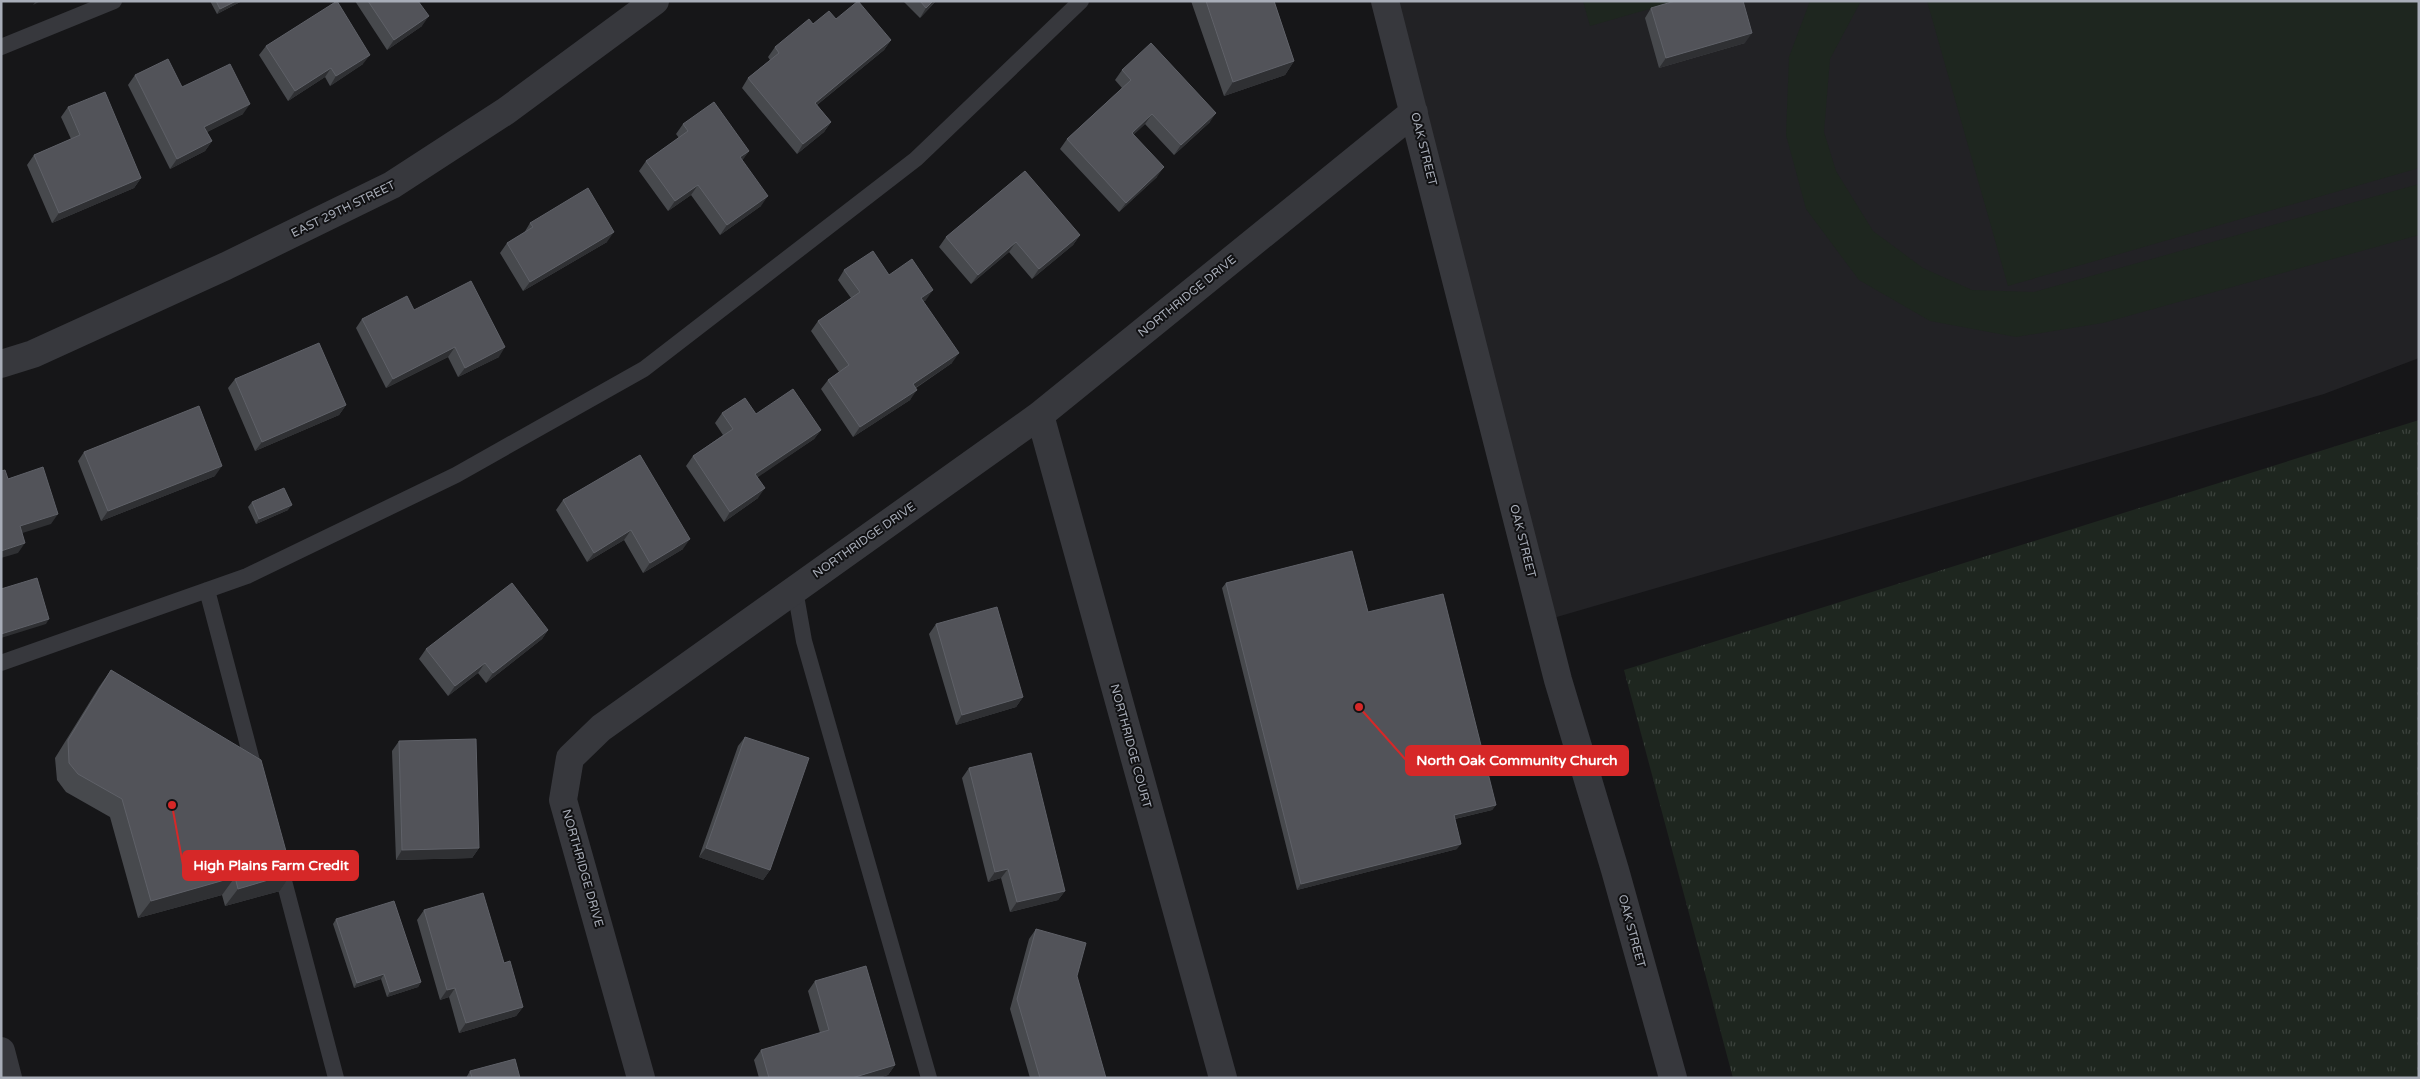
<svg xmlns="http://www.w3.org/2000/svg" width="2420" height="1079" viewBox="0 0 2420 1079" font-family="'Varela Round',sans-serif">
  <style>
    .built { fill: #222225 }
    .grass { fill: url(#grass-tufts) }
    .pitch { fill: #1e261f }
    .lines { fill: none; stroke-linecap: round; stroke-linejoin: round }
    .lane { stroke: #37383d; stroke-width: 16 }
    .street { stroke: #37383d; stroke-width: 28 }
    .wall { fill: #47494d }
    .shaded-wall { fill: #2f3033 }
    .building { fill: #525359; stroke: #5f6168 }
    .labels { text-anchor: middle; stroke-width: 4; stroke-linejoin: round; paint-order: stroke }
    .street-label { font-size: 12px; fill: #a8adb8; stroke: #111113 }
    .leader { fill: none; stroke: #d62828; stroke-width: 2 }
    .callout-dot { fill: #d62828; stroke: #111113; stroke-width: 2 }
    .callout { fill: #d62828; stroke: #d62828; stroke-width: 2 }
    .callout-label { font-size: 14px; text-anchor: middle; font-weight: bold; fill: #fff }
  </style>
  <defs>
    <pattern id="grass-tufts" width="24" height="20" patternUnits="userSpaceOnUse" patternTransform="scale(1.25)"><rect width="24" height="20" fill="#1e261f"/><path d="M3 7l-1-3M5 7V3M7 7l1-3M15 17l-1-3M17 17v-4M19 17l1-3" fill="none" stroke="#3c433d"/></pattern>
  </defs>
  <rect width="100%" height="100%" fill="#161618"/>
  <path class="built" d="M1385,1H2419V358L2324,394L1543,621Z"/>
  <path class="grass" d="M2419,420V1078H1733L1624,670Z"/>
  <path class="pitch" d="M1583,1H1677L1590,26Z
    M1810,1H1861L1830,59L1824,132L1836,171L1873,231L1923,268L1972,290L2034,292L2419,184V235L2103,323L2016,337L1930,321L1859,280L1806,209L1786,135L1789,57Z
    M1927,1H2419V168L2008,286Z"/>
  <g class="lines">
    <path class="lane" d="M1,47L114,1
      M207,590L256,776
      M795,590L804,641L929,1078
      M1,663L247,576L456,475L644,369L916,159L1081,1
      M279,862L336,1078"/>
    <path class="street" d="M1385,1L1558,680L1615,870L1673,1078
      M1,364L33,354L226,266L392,185L506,111L655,1
      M1040,415L1223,1078
      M1,1051L8,1078
      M641,1078L563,800L570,758L601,728L1040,415L1414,112"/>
  </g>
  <path class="wall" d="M210,1H242L217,14Z
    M355,1H418L422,26L387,50Z
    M903,1H936L920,18Z
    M1191,1H1274L1294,61L1285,75L1224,96Z
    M1651,8L1745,43L1659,68L1645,18Z
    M836,19L891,40L884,50L817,105L831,122L824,132L797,154L742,88L748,78L770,60L768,57L775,47L813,24Z
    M266,46L363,64L330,86L325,77L288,101L259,55Z
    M1122,70L1210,122L1174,155L1145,124L1133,135L1157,177L1119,212L1060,149L1067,139L1122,88L1115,80Z
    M135,75L182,87L243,114L207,132L212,141L205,151L170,169L128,85Z
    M68,107L141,178L134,188L52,223L27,165L34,155L71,139L61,117Z
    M683,124L749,151L742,160L761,206L720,235L691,195L668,211L639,171L646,161L679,138L676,134Z
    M530,223L607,242L523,291L500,253L507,243L524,233Z
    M1080,235L1073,245L1032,279L1009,252L971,284L939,247L946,237Z
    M844,270L889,275L926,300L923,302L952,363L916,388L910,400L853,437L821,389L828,380L839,372L811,331L818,321L851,298L838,280Z
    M414,310L499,357L458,377L448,357L386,388L356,328L362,319Z
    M235,379L346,405L339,415L255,451L228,388Z
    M722,413L756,414L821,430L814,439L757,477L758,498L724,522L686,466L693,456L723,435L715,423Z
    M84,452L215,476L101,521L78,461Z
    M563,500L683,549L643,573L624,540L587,562L556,510Z
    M252,502L288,510L256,524L248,507Z
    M1226,583L1368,612L1496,805L1492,810L1455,819L1457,849L1297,890L1222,588Z
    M936,624L1023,697L1016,707L956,725L929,634Z
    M548,630L542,639L486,683L478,673L448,696L419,659L426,649Z
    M111,670L292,873L280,891L225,906L222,895L138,918L110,817L66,792L57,780L55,758L99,687Z
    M745,737L770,870L763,880L699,857L738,746Z
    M399,741L479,848L472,858L396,860L392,751Z
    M969,768L1065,891L1058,900L1010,912L1001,878L988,882L962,778Z
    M424,910L504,963L523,1007L516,1016L459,1033L449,997L440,1000L417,920Z
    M336,919L421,982L418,987L387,997L381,979L354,988L333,924Z
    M1036,929L1106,1078H1030L1010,1009L1029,939Z
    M815,981L895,1065L888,1075L878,1078H759L754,1060L761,1050L820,1033L808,991Z
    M470,1071L520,1078H466Z"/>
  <path class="shaded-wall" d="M36,1H41L33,5Z
    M236,1H242L217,14L220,9Z
    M933,1H936L920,18L926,8Z
    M429,16L422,26L387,50L394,40Z
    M1752,33L1745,43L1659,68L1666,58Z
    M891,40L884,50L808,112L815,103Z
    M370,55L363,64L330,86L336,76Z
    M1294,61L1285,75L1224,96L1233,82Z
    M331,68L325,77L288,101L295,91Z
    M250,104L243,114L197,137L204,127Z
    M1216,113L1210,122L1174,155L1181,145Z
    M1152,114L1145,124L1125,143L1132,133Z
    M831,122L824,132L797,154L803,144Z
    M212,141L205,151L170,169L177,159Z
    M749,151L742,161L740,157Z
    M1164,167L1157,177L1119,212L1126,203Z
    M141,178L134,188L52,223L59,213Z
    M698,185L691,195L668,211L675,201Z
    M768,196L761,206L720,235L727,225Z
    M614,232L607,242L523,291L530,282Z
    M1080,235L1073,245L1032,279L1039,269Z
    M1016,242L1009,252L971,284L978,275Z
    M933,290L926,300L914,308L921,298Z
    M455,347L448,357L386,388L393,379Z
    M505,347L499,357L458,377L465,368Z
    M959,353L952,363L906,394L913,384Z
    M917,390L910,400L853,437L860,427Z
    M346,405L339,415L255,451L262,442Z
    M821,430L814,439L748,484L755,474Z
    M222,466L215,476L101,521L108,511Z
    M765,488L758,498L724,522L730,512Z
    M292,505L288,510L256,524L259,519Z
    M58,514L51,524L13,536L20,526Z
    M631,530L624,540L587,562L594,553Z
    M690,539L683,549L643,573L650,563Z
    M25,543L18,553L1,558V551Z
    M49,619L46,624L1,638V634Z
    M548,630L542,639L486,683L493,673Z
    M485,663L478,673L448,696L455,686Z
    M1023,697L1016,707L956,725L962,715Z
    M1496,805L1492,810L1450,820L1454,815Z
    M1461,844L1457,849L1297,890L1301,884Z
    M479,848L472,858L396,860L402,850Z
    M706,848L770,870L763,880L699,857Z
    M1008,869L1001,878L988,882L995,872Z
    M292,873L280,891L225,906L238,889Z
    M235,877L222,895L138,918L151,901Z
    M1065,891L1058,900L1010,912L1017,902Z
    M384,974L381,979L354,988L357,983Z
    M421,982L418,987L387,997L390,992Z
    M455,988L449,997L440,1000L447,990Z
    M523,1007L516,1016L459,1033L466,1023Z
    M895,1065L888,1075L878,1078H852Z"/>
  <path class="building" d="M216,1H236L220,9Z
    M337,1L370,55L336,76L331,68L295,91L266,46Z
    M368,1H418L429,16L394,40Z
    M858,1L891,40L815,103L831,122L803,144L748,78L779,53L775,47L809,19L813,24L829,11L836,19Z
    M920,1H933L926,8Z
    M1206,1H1274L1294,61L1233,82Z
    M1675,1H1743L1752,33L1666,58L1651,8Z
    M1151,43L1216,113L1181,145L1152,114L1132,133L1164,167L1126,203L1067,139L1131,80L1122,70Z
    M168,59L182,87L230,64L250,104L204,127L212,141L177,159L135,75Z
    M105,92L141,178L59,213L34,155L80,135L68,107Z
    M714,102L749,151L740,157L768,196L727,225L698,185L675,201L646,161L688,131L683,124Z
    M1025,171L1080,235L1039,269L1016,242L978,275L946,237Z
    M588,188L614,232L530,282L507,243L533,227L530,223Z
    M873,251L889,275L912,259L933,290L921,298L959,353L913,384L917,390L860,427L828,380L849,365L818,321L860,292L844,270Z
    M471,281L505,347L465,368L455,347L393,379L362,319L407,296L414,310Z
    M319,343L346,405L262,442L235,379Z
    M793,389L821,430L755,474L765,488L730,512L693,456L733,429L722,413L745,398L756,414Z
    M199,406L222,466L108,511L84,452Z
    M640,455L690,539L650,563L631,530L594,553L563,500Z
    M43,467L58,514L20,526L25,543L1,551V471L5,470L8,479Z
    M284,488L292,505L259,519L252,502Z
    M1352,551L1368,612L1443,594L1496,805L1454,815L1461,844L1301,884L1226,583Z
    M37,578L49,619L1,634V589Z
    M512,583L548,630L493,673L485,663L455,686L426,649Z
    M997,607L1023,697L962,715L936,624Z
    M111,670L261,760L292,873L238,889L235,877L151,901L122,799L78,774L69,763L68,740Z
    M745,737L809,758L770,870L706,848Z
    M476,739L479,848L402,850L399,741Z
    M1031,753L1065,891L1017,902L1008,869L995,872L969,768Z
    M483,893L504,963L510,961L523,1007L466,1023L455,988L447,990L424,910Z
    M394,901L421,982L390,992L384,974L357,983L336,919Z
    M1036,929L1086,943L1077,976L1106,1078H1040L1017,999Z
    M866,966L895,1065L852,1078H769L761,1050L829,1030L815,981Z
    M515,1059L520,1078H472L470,1071Z"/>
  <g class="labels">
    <g class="street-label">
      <text transform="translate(1424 149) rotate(76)" y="4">OAK STREET</text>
      <text transform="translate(343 209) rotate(-26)" y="4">EAST 29TH STREET</text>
      <text transform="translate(1187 296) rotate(-39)" y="4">NORTHRIDGE DRIVE</text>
      <text transform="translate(864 540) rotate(-35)" y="4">NORTHRIDGE DRIVE</text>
      <text transform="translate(1523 541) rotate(76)" y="4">OAK STREET</text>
      <text transform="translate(1131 746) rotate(75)" y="4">NORTHRIDGE COURT</text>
      <text transform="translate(583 868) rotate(74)" y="4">NORTHRIDGE DRIVE</text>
      <text transform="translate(1632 931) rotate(75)" y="4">OAK STREET</text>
    </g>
  </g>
  <path class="leader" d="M1359 707L1406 760M172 805L183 865"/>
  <g class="callout-dot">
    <circle cx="1359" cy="707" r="5"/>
    <circle cx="172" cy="805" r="5"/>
  </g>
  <g class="callout">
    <rect x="1406" y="746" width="222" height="29" rx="5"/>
    <rect x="183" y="851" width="175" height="29" rx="5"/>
  </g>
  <g class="callout-label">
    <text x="1517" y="765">North Oak Community Church</text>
    <text x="271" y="870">High Plains Farm Credit</text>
  </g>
  <rect width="2420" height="1079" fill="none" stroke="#a8adb8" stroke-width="5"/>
</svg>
